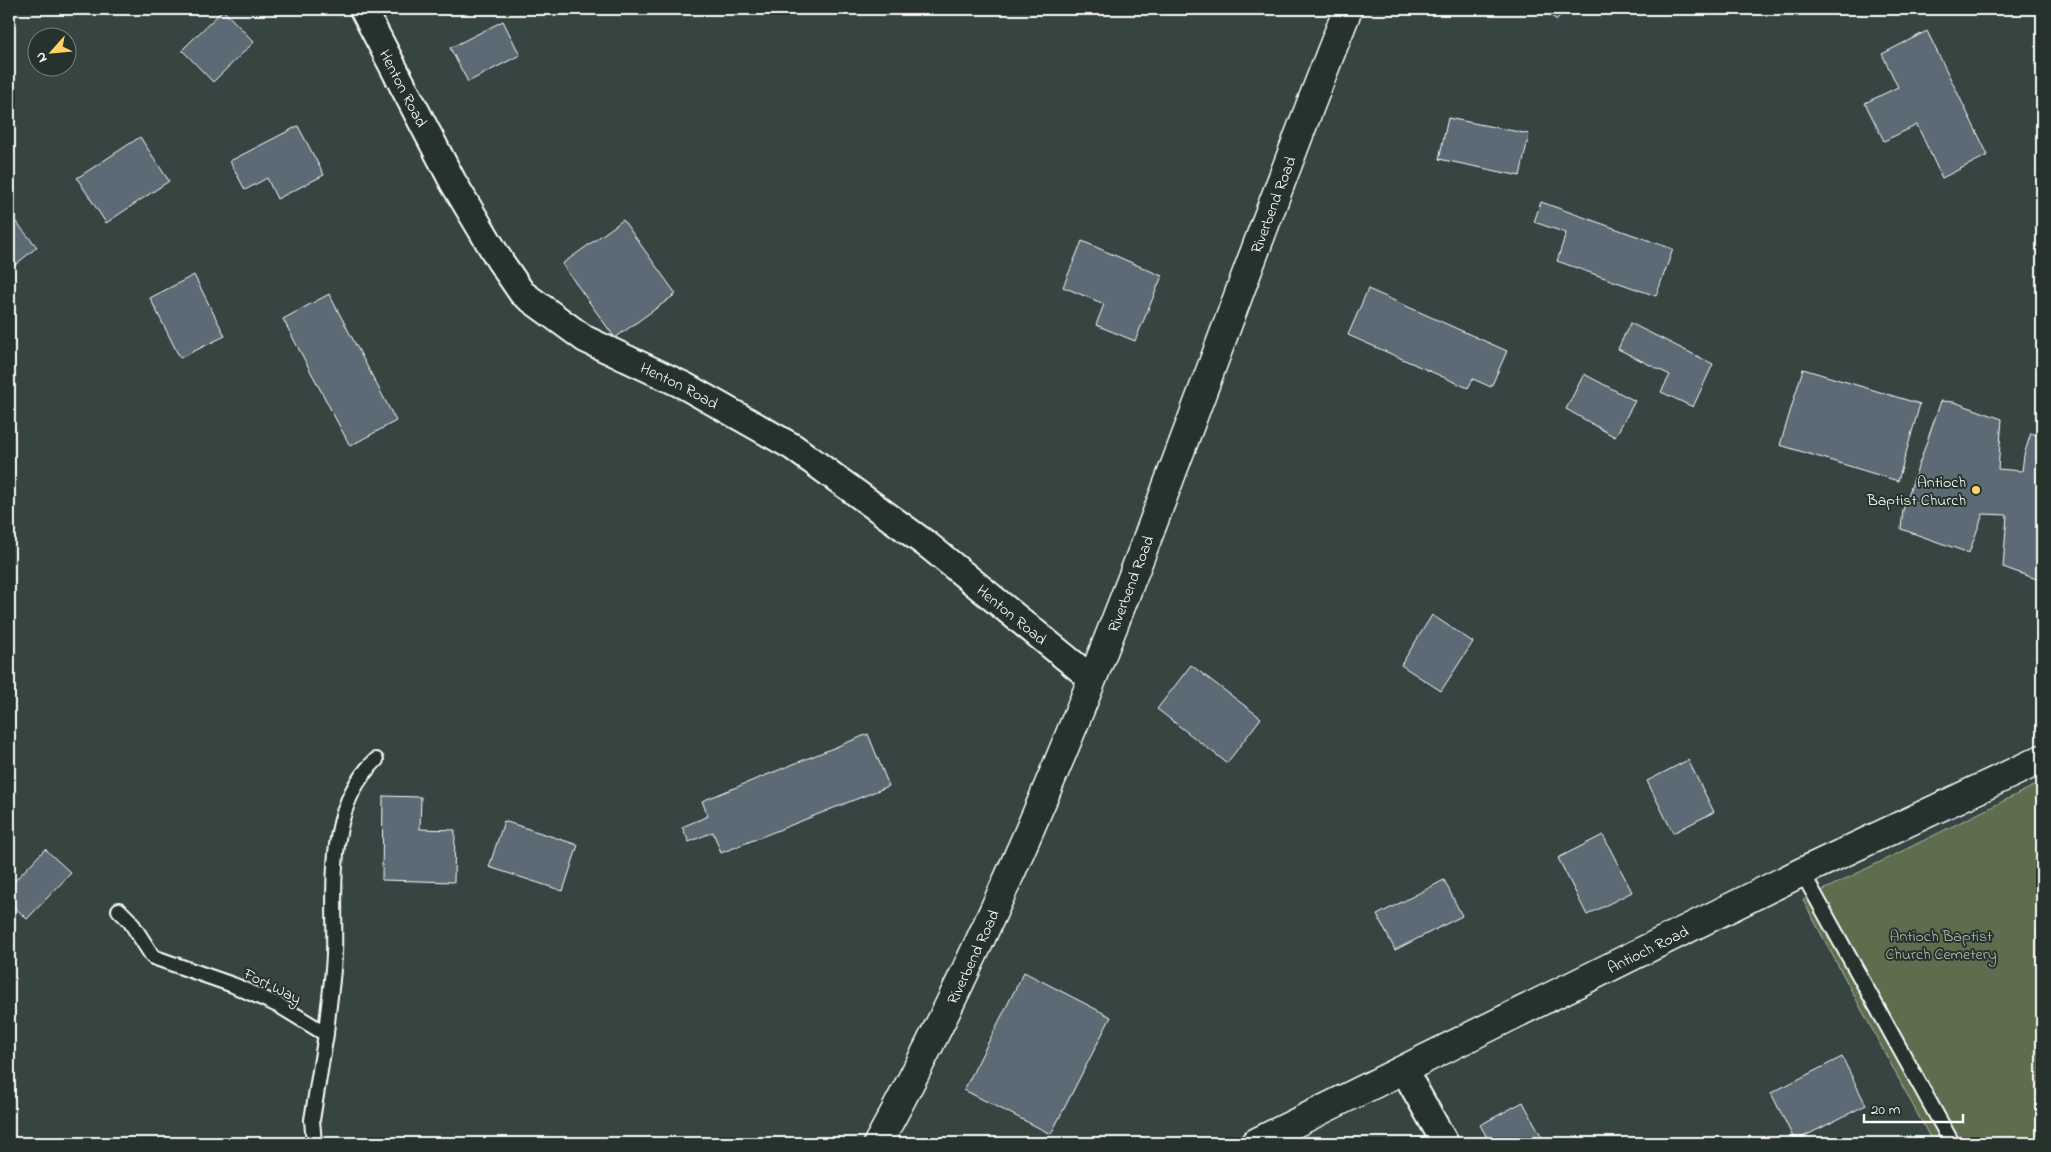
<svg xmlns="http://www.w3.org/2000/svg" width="2051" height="1152" viewBox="0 0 2051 1152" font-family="'Indie Flower',sans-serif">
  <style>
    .green { fill: #5f6d4f; stroke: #afb6a7 }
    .building { fill: #5b6b74; stroke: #fff }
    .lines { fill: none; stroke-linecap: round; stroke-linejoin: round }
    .service-casing { stroke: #fff; stroke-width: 18 }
    .minor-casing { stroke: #fff; stroke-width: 30 }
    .tertiary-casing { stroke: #fff; stroke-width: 31 }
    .service { stroke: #26332d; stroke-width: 14 }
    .minor { stroke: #26332d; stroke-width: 26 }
    .tertiary { stroke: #26332d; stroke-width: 28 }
    .poi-dot { fill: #ffd166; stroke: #26332d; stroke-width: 2 }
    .labels { text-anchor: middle; stroke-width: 4; stroke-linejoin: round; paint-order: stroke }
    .street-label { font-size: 16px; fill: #fff; stroke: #26332d }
    .poi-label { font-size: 16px; fill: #fff; stroke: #26332d; text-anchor: end }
    .park-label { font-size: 16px; fill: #b7bdb0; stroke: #26332d }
  </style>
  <rect width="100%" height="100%" fill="#364442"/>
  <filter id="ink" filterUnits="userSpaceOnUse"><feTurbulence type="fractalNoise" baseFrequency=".02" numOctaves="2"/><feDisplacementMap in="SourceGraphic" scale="10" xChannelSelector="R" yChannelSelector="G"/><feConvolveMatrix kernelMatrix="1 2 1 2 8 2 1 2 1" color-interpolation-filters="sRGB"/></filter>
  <g filter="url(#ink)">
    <path class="green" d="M2042,782V1143H1933L1803,900Z"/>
    <path class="building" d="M1541,9H1564L1557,20Z
      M223,10L254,42L213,82L182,50Z
      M503,21L520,55L468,82L450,48Z
      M1927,31L1988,155L1942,178L1917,125L1884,141L1865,103L1898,87L1882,54Z
      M1448,118L1529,134L1520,176L1439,159Z
      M298,126L324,175L277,199L267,178L245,190L230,161Z
      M140,137L169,181L106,223L77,178Z
      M1541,202L1673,249L1656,296L1557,261L1566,233L1534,222Z
      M11,216L37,247L9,270V218Z
      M623,220L676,294L615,338L562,264Z
      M1082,241L1162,276L1135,341L1096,325L1104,304L1063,287Z
      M194,275L225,336L180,358L150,298Z
      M1368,289L1507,351L1491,387L1473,379L1468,388L1348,335Z
      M329,294L396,421L350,446L283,319Z
      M1630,323L1713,364L1693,407L1661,392L1670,375L1618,349Z
      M1803,369L1920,404L1898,481L1780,445Z
      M1584,374L1635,401L1615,437L1566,409Z
      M1941,401L1954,402L2002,419L1998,469L2022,471L2024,455L2031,433L2042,437V581L2003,567L2007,515L1983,514L1969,553L1901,529L1903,510Z
      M1432,615L1473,642L1441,691L1401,665Z
      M1191,665L1261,718L1227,763L1157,709Z
      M868,734L889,786L721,853L713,832L689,842L682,827L708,816L702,801Z
      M1688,760L1714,812L1673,833L1647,781Z
      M383,796L421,797L420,829L455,830L454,882L382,880Z
      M504,821L578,845L563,891L489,867Z
      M1603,835L1632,892L1587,915L1558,858Z
      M45,849L71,873L27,919L9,902V887Z
      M1444,880L1462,916L1395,950L1377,915Z
      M1024,972L1111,1017L1051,1134L964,1090Z
      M1842,1057L1866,1105L1795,1141L1771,1093Z
      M1523,1102L1545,1143H1490L1480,1125Z"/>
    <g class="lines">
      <defs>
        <path id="service" d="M1802,872L1952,1143
          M119,910L130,921L153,957L233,985L280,1006L326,1034L312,1120L314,1143
          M326,1034C328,1007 333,981 334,954C336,890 324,808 376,760"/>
        <g id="minor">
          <path id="s1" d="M363,9L453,182L500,261L522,293L585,339L685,386L793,447L929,546L1092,679"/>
          <path d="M1404,1070L1445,1143"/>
        </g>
        <g id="tertiary">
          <path id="s2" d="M878,1143C1075,783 1196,389 1348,9"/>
          <path id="s3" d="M1255,1143L1802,872L2042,759"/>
        </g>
      </defs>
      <use href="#service" class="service-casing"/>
      <use href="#minor" class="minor-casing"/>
      <use href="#tertiary" class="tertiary-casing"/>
      <use href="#service" class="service"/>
      <use href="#minor" class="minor"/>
      <use href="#tertiary" class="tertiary"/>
    </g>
  </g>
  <circle class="poi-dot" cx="1976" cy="490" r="5"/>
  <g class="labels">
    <g class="street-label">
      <text dy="6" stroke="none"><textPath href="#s1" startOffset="89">Henton Road</textPath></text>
      <text dy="6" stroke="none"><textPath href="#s2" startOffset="1019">Riverbend Road</textPath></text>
      <text dy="6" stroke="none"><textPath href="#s1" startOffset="509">Henton Road</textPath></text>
      <text dy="6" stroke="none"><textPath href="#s2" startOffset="614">Riverbend Road</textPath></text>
      <text dy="6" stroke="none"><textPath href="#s1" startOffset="914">Henton Road</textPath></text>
      <text dy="6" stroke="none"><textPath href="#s3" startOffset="438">Antioch Road</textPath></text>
      <text dy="6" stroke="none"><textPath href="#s2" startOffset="209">Riverbend Road</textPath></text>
      <text transform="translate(273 985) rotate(26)" y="6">Fort Way</text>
    </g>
    <g class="poi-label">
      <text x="1966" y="487">Antioch<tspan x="1966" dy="18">Baptist Church</tspan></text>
    </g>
    <g class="park-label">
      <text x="1941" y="941">Antioch Baptist<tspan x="1941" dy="18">Church Cemetery</tspan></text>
    </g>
  </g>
  <rect width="2051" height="1152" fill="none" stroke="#26332d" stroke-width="30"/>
  <rect x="15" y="15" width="2021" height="1122" fill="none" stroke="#fff" stroke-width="2" filter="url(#ink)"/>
  <g transform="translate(52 52) rotate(243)"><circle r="24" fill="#26332d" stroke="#7d8581"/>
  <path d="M0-4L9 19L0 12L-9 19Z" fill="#ffd166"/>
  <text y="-8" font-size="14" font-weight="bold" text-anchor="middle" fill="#ffffff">N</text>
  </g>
  <path d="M1864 1114v8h99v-8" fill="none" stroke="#ffffff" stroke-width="2.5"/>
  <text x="1871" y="1114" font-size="15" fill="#ffffff" stroke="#26332d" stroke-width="4" paint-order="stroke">20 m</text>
</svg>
